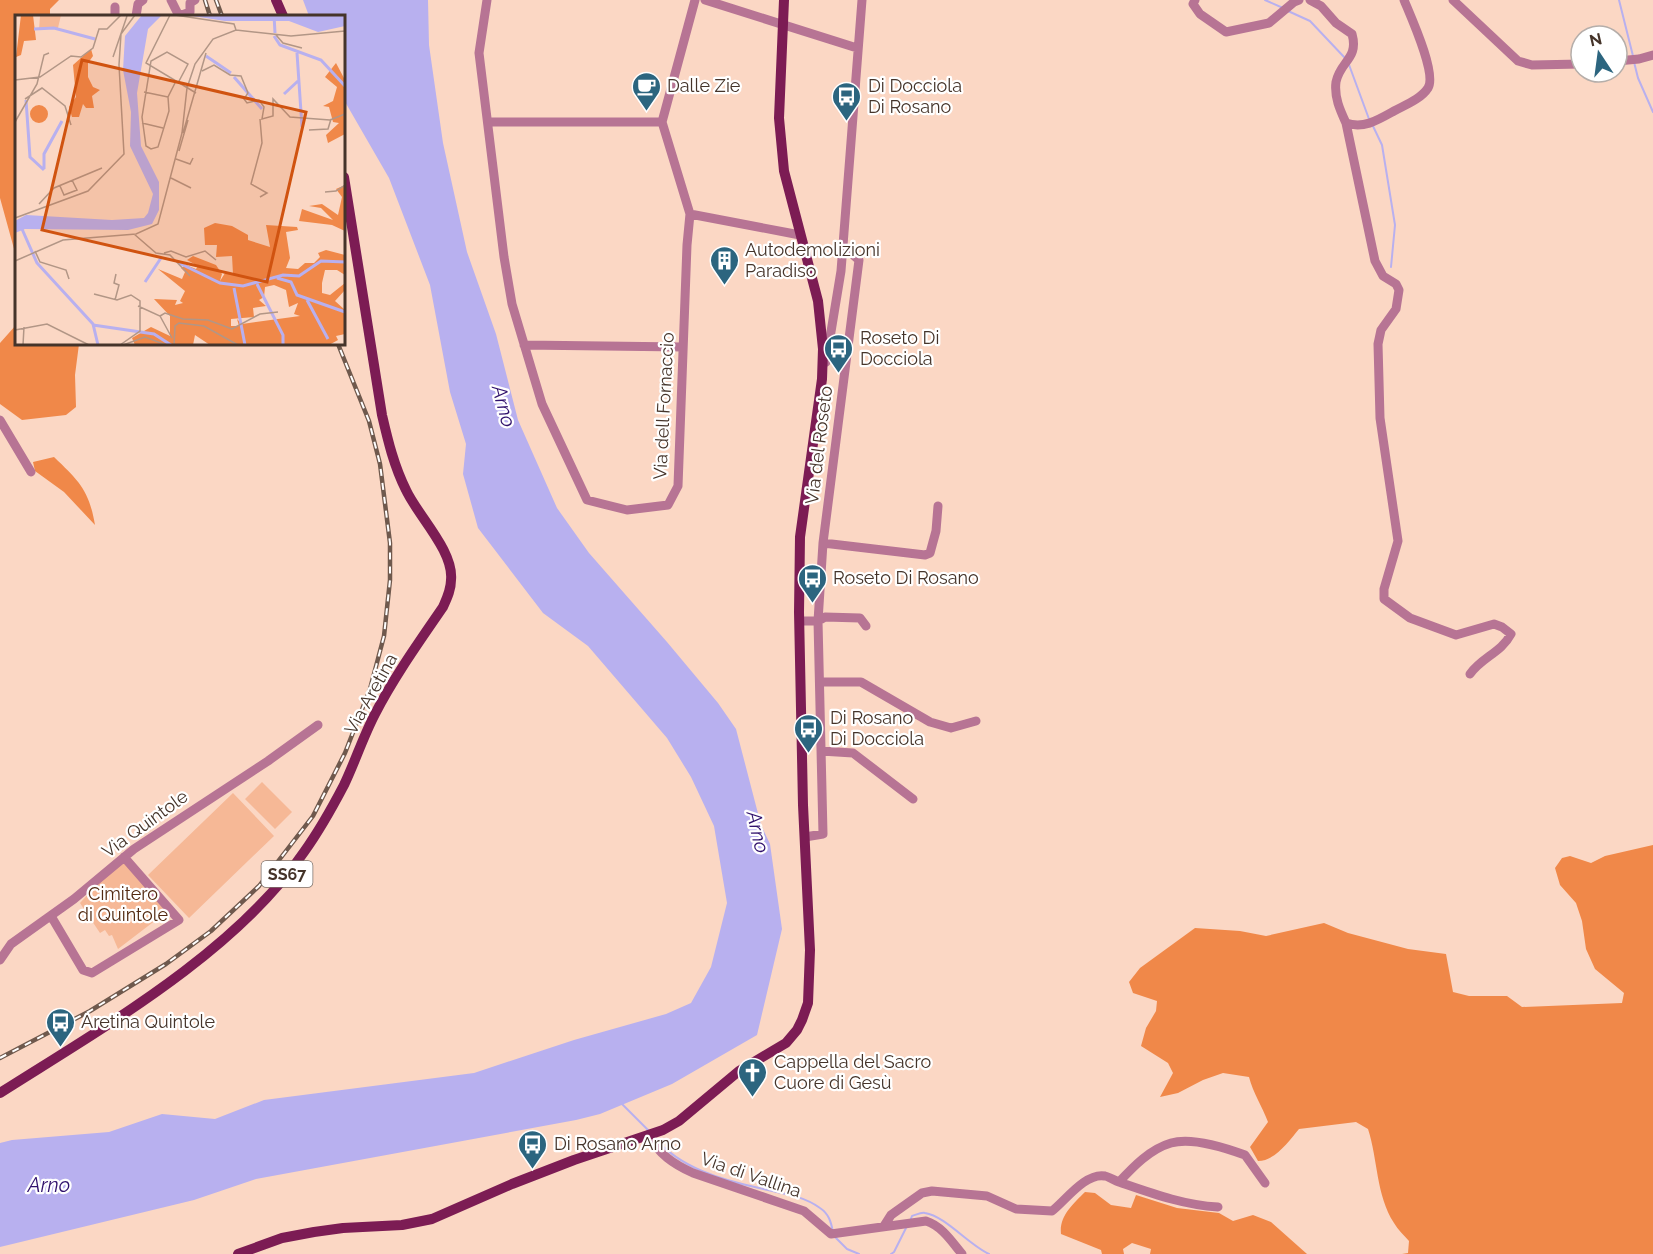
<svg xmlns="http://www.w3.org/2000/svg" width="1653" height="1254" viewBox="0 0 1653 1254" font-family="Raleway,sans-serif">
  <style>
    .green { fill: #f6b896 }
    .forest { fill: #f08849 }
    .water { fill: #b8b0ef }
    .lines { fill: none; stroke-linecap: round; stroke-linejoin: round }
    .stream { stroke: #b8b0ef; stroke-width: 2 }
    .minor { stroke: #b77494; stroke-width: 9 }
    .major { stroke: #7c1c54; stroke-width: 10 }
    .rail-casing { stroke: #6f594d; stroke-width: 4.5 }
    .rail { stroke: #fff; stroke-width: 2; stroke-dasharray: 7; stroke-linecap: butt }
    .labels { text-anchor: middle; stroke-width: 4.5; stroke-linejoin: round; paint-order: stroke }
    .shield { fill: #fff; stroke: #7d716a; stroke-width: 1.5 }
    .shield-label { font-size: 16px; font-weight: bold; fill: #45342a }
    .poi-label { font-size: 18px; fill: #45342a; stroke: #fff; text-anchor: start }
    .street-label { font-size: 18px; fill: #45342a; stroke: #fff }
    .park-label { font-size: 18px; fill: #522910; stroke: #fff }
    .water-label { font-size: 20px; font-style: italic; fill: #30116c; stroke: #fff }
    .inset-river { fill: none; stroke: #b8b0ef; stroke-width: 3 }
    .inset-road { fill: none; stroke: #b29686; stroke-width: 1.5 }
    .view { fill: #d05310; fill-opacity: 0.15; stroke: #d05310; stroke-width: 3 }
    .inset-edge { fill: none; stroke: #45342a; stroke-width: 3 }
  </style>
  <rect width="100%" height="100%" fill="#fbd7c4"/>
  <path class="green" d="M262,782L292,812L275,829L245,799Z
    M233,793L274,836L189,918L148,875Z
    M125,861L169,910L118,949L112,935L109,936L105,930L100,933L80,903L104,877Z"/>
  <path class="forest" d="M0,0H59L50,9V16H16V256L0,198Z
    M16,325V344H79L75,375L76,407L66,415L22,420L0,404V343Z
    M54,457C79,481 89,490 95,525L64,492L35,471L33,462Z
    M1653,845V1254H1402L1408,1253L1409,1241C1404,1235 1398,1230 1394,1223C1376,1195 1378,1160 1368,1129L1356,1122L1299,1129C1289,1141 1275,1161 1258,1161L1250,1147L1268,1122C1262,1106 1253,1093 1249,1077L1223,1073L1203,1080L1178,1093L1160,1097L1173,1073L1168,1063L1141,1046L1146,1028L1156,1011L1157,1001L1133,993L1129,982L1140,968L1195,928L1240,931L1266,936L1324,923L1348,933L1408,949L1446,954L1453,992L1469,996H1507L1522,1007L1622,1003L1624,993L1595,969L1586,949L1582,921L1576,903L1560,885L1555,868L1562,858L1570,856L1591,863L1605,856Z
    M1085,1192L1095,1193L1111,1205L1131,1208L1136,1195L1177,1208L1219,1213L1233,1221L1253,1215L1271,1222L1307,1254H1150L1151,1249L1132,1243L1123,1249L1124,1254H1102L1101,1250L1061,1234C1059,1216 1073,1204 1085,1192Z"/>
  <path class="water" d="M303,0H428L429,45L443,143L467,252L496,334L518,420L557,508L589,553L667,642L718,703L736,729L761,825L770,844L782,929L757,1035L672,1084L600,1114L576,1120L256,1179L194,1200L0,1247V1143L12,1140L109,1132L162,1114L215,1119L264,1100L474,1073L574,1040L666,1014L691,1003L711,967L727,903L714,826L691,777L667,738L588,646L543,613L478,528L463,474L466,444L450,392L430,285L389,178L344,100V16H309Z"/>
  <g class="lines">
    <path class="stream" d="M1265,0L1283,8
      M1619,0L1633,56
      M1288,11L1310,21L1345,58
      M1348,62L1369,119
      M1634,62L1638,78L1653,112
      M1372,124L1382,145L1395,225L1391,267
      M622,1104L650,1132
      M655,1138C680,1168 722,1180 759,1188C780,1193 802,1195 820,1208C829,1214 831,1222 833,1232
      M910,1221L912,1216C916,1215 921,1212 925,1213C945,1216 969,1245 989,1254
      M835,1237L847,1249L859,1254
      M891,1254L894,1252L907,1226"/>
    <path class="minor" d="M171,0L179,16L190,12V3L195,0
      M487,0L479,53L504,257L512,304L542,404L587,500L627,510L668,505L678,486L687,245L690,214L662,122L695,0
      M705,0L857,48
      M1195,0L1193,4L1200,14L1226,32L1269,23L1294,2L1299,0
      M1310,0L1321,6L1336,23L1352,34C1359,59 1340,61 1336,82C1334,97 1340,110 1346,123C1364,129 1378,120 1394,111C1405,105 1421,99 1428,88C1437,74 1411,17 1404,0
      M1453,0L1518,61L1532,65L1581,64
      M115,7V16
      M136,16L138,4L143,0
      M1617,61L1639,59L1653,55
      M488,122H662
      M1346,123L1375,261L1383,276L1396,284L1399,290L1396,309L1381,330L1378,344L1380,418L1398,541L1384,589V599L1410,618L1456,635L1494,624L1502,627L1511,634C1501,653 1482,657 1470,674
      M690,214L800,235
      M524,345L683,347
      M826,362L841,271L862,0
      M0,420L31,472
      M823,543L925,555L930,553L936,531L938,506
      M800,621H818L825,617L860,618L866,626
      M820,682H861L930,722L951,728L976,721
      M821,751L853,753L913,799
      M805,837L823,834L818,621L823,543L859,260L843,246
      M51,916L83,970L92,973L179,920L124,857
      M0,960L11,944L74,899L134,849L268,761L318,725
      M648,1135C659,1154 673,1164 693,1173L804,1211L831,1234L926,1221C942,1226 952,1242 962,1254
      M1119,1182C1151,1193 1183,1205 1218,1207
      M884,1226L891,1215L898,1210L922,1193L932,1191L987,1196L1016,1209L1052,1211C1065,1201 1086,1172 1105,1176C1109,1177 1114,1180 1119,1182C1133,1167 1150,1149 1171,1143C1191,1137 1226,1148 1245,1155L1265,1183"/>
    <path class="major" d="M276,0L283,16
      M0,1093C102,1028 235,953 304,852C319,831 332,808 344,785C355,762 363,737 375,714C394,677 419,642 443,607C447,598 451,590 451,580C454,551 418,516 406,490C394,466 388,441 382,415L344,177
      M238,1254L282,1238L314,1232L343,1228L402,1225L432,1219L512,1184L574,1160L663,1130L679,1121L739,1071L786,1043L797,1030L802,1020L808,1003L810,950L803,805L799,612L800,537L822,379L823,349L818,301L784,171L779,118L784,0"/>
    <defs>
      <path id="rail" d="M205,0L210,16
        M216,0L222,16
        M0,1058L90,1011L166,964L211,931L259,886L313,816L345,753L370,689L384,636L390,580V543L380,464L369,421L338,344"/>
    </defs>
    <use href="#rail" class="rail-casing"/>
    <use href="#rail" class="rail"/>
  </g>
  <defs>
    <symbol id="cafe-pin" viewBox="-11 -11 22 30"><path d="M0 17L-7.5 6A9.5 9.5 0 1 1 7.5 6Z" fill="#2c657f" stroke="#fff"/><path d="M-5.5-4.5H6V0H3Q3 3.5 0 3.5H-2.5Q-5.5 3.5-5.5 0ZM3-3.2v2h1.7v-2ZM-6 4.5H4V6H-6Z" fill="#fff"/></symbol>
    <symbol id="bus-pin" viewBox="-11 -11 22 30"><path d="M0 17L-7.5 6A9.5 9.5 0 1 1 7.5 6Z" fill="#2c657f" stroke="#fff"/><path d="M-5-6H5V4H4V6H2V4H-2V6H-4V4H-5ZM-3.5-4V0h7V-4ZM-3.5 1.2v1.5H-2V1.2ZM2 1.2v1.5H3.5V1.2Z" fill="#fff"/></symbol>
    <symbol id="building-pin" viewBox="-11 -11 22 30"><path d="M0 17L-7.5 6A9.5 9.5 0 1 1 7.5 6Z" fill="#2c657f" stroke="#fff"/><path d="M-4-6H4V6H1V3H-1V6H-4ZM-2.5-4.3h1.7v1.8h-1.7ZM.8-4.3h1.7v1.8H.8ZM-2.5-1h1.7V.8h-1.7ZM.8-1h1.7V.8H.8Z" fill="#fff"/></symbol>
    <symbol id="church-pin" viewBox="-11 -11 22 30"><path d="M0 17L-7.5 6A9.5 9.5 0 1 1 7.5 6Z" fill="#2c657f" stroke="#fff"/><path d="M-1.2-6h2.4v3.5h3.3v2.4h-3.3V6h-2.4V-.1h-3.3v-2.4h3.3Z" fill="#fff"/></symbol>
  </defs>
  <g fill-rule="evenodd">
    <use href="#cafe-pin" x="630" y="70" width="33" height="45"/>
    <use href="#bus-pin" x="830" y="80" width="33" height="45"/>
    <use href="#building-pin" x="708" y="244" width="33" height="45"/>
    <use href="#bus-pin" x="822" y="332" width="33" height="45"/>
    <use href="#bus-pin" x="796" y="562" width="33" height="45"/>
    <use href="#bus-pin" x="792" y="712" width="33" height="45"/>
    <use href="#bus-pin" x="44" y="1006" width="33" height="45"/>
    <use href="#church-pin" x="736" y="1056" width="33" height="45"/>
    <use href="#bus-pin" x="516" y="1128" width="33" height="45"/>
  </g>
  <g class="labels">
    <rect class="shield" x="261.5" y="861" width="51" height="26" rx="4.5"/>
    <g class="shield-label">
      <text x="287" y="880">SS67</text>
    </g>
    <g class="poi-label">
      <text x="667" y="92">Dalle Zie</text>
      <text x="868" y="92">Di Docciola<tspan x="868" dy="21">Di Rosano</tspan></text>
      <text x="745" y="256">Autodemolizioni<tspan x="745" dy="21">Paradiso</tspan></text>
      <text x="860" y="344">Roseto Di<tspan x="860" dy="21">Docciola</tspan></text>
      <text x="833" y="584">Roseto Di Rosano</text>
      <text x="830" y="724">Di Rosano<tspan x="830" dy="21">Di Docciola</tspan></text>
      <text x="81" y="1028">Aretina Quintole</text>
      <text x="774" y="1068">Cappella del Sacro<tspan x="774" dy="21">Cuore di Gesù</tspan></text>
      <text x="554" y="1150">Di Rosano Arno</text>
    </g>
    <g class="street-label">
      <text transform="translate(664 406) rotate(-87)" y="6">Via dell Fornaccio</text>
      <text transform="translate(819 445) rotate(-83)" y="6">Via del Roseto</text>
      <text transform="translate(371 694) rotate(-61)" y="6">Via Aretina</text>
      <text transform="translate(145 824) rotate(-36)" y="6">Via Quintole</text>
      <text transform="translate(751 1175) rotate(19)" y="6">Via di Vallina</text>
    </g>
    <g class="park-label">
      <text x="123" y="900">Cimitero<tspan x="123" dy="21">di Quintole</tspan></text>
    </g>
    <g class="water-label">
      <text transform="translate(504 406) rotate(75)" y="7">Arno</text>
      <text transform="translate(758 832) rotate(77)" y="7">Arno</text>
      <text x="49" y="1192">Arno</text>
    </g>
  </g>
  <g transform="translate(15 15)">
    <rect width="330" height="330" fill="#fbd7c4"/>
    <path d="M46,0L43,13L24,15L25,1Z" fill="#f6b896"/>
    <path d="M6,0H18L21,25L9,26L6,40L1,42ZM76,34L78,41L73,48V62L78,72L85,75L77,81L79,93H71L68,89L64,102H57L54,92L61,82L58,50ZM321,48L330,65V119L313,128L311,120L324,108L318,107L314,92L308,91L318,86L322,72L310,62ZM15 99a9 9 0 1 1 18 0a9 9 0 1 1-18 0ZM330,170V216L317,210L284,206L287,194L318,205L306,193L294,191L307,189L323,200L327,182L321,174ZM200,208L217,211L233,220V225L255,232L251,210L282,212L283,215L271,217L275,243L271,253L283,254L290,248H299L305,242L303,238L311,235L330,240V260L322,255H310L307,268V278L315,280L330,268V275L320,286L330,295V319L321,321L323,325L314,330H195L180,320L178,330H120L117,323L136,312L155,321V301L139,284L162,285L160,290L168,288L165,286L170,276L143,254L167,264L170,257L166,253L171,250L181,254L183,251L172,245L178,241L201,250L207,259L205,266L210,258L218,259L217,241L201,242L202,230H190L189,213ZM259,270L271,275L274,292L283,288L279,299L285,301L227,309L222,304L224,311H216V304L239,302L238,293L251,291L244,285L249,282L250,272Z" fill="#f08849" fill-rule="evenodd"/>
    <path d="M127,0H147L133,14L122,78L126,131L144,167V195L137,209L113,215L10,214L0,218V206L11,200L97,205L129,203L133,198L138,179L115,131L116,97L108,55L110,21ZM171,0H330V11L303,17L274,6H210Z" fill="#b8b0ef"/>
    <path class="inset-river" d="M259,0L260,18M19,14L39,13L80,24M259,21L265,30L306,45L330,71M282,38L287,112M191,41L216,58M219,62L247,94M269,79L283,66M11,85L15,142L29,155M29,154V139L47,106M7,214L22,248L78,309L83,330M164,248L205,268L228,271L268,260L284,261L306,246L330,247M262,263L276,267L282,280L330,297M130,267L146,243M242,269L268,320V330M219,273L230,330M292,285L313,324M78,310L139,319L156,330"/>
    <path class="inset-road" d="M155,0L131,48L181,78M160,0L219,9L221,15M261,20L268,28L287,33M98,42L112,1M187,56L199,50L215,60L226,61L233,78L229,84L232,88L244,85L249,92L247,104L258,101V84L275,102L315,105L330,99M0,65L25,62L56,41L66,42L78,33L84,14H92L106,0M161,66L153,82L154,96L143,132L136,134L131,131L127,102L136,46L152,37L173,49L163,68M129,77L153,82M10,84L27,73L50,91L56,110M0,107L22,69L29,40L34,38M127,108L148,113M294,115L313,114L316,104M168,118L191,38M164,136L173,105M161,144L175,149L178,143M156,163L176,173M45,171L49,180L62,175L57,165M310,177L321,176L330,170M245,182L252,178L236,169L247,128L245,104M24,189L39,173L87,153M0,203L73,176L109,139L104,50L106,19L120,0M119,219L141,238L155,240L175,261M20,236L25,247L51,255L54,264M149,238L156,236L171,242L190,236L201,245M0,246L48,225L121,219L143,209L167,118L172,73L180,49L198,24L221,15L276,21L330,16M79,279L102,285L116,280L125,286V316L105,330M100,285L104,270L99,268L101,259M123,291L145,301L157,323M145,301L150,298L168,304L193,305L217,314L245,299L263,297M0,315L32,309L74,330M8,330L9,312M108,330L130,322L151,330M159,330L160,311L164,308L189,311L223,330"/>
    <path class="view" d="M67,45L291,97L252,267L27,215Z"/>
    <rect width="330" height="330" class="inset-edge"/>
  </g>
  <g transform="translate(1599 54) rotate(347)"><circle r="28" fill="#ffffff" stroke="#b5aeaa" stroke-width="1.5"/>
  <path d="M0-4.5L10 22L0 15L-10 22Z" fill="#2c657f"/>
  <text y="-9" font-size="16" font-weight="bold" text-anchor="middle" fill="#45342a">N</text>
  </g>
</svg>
